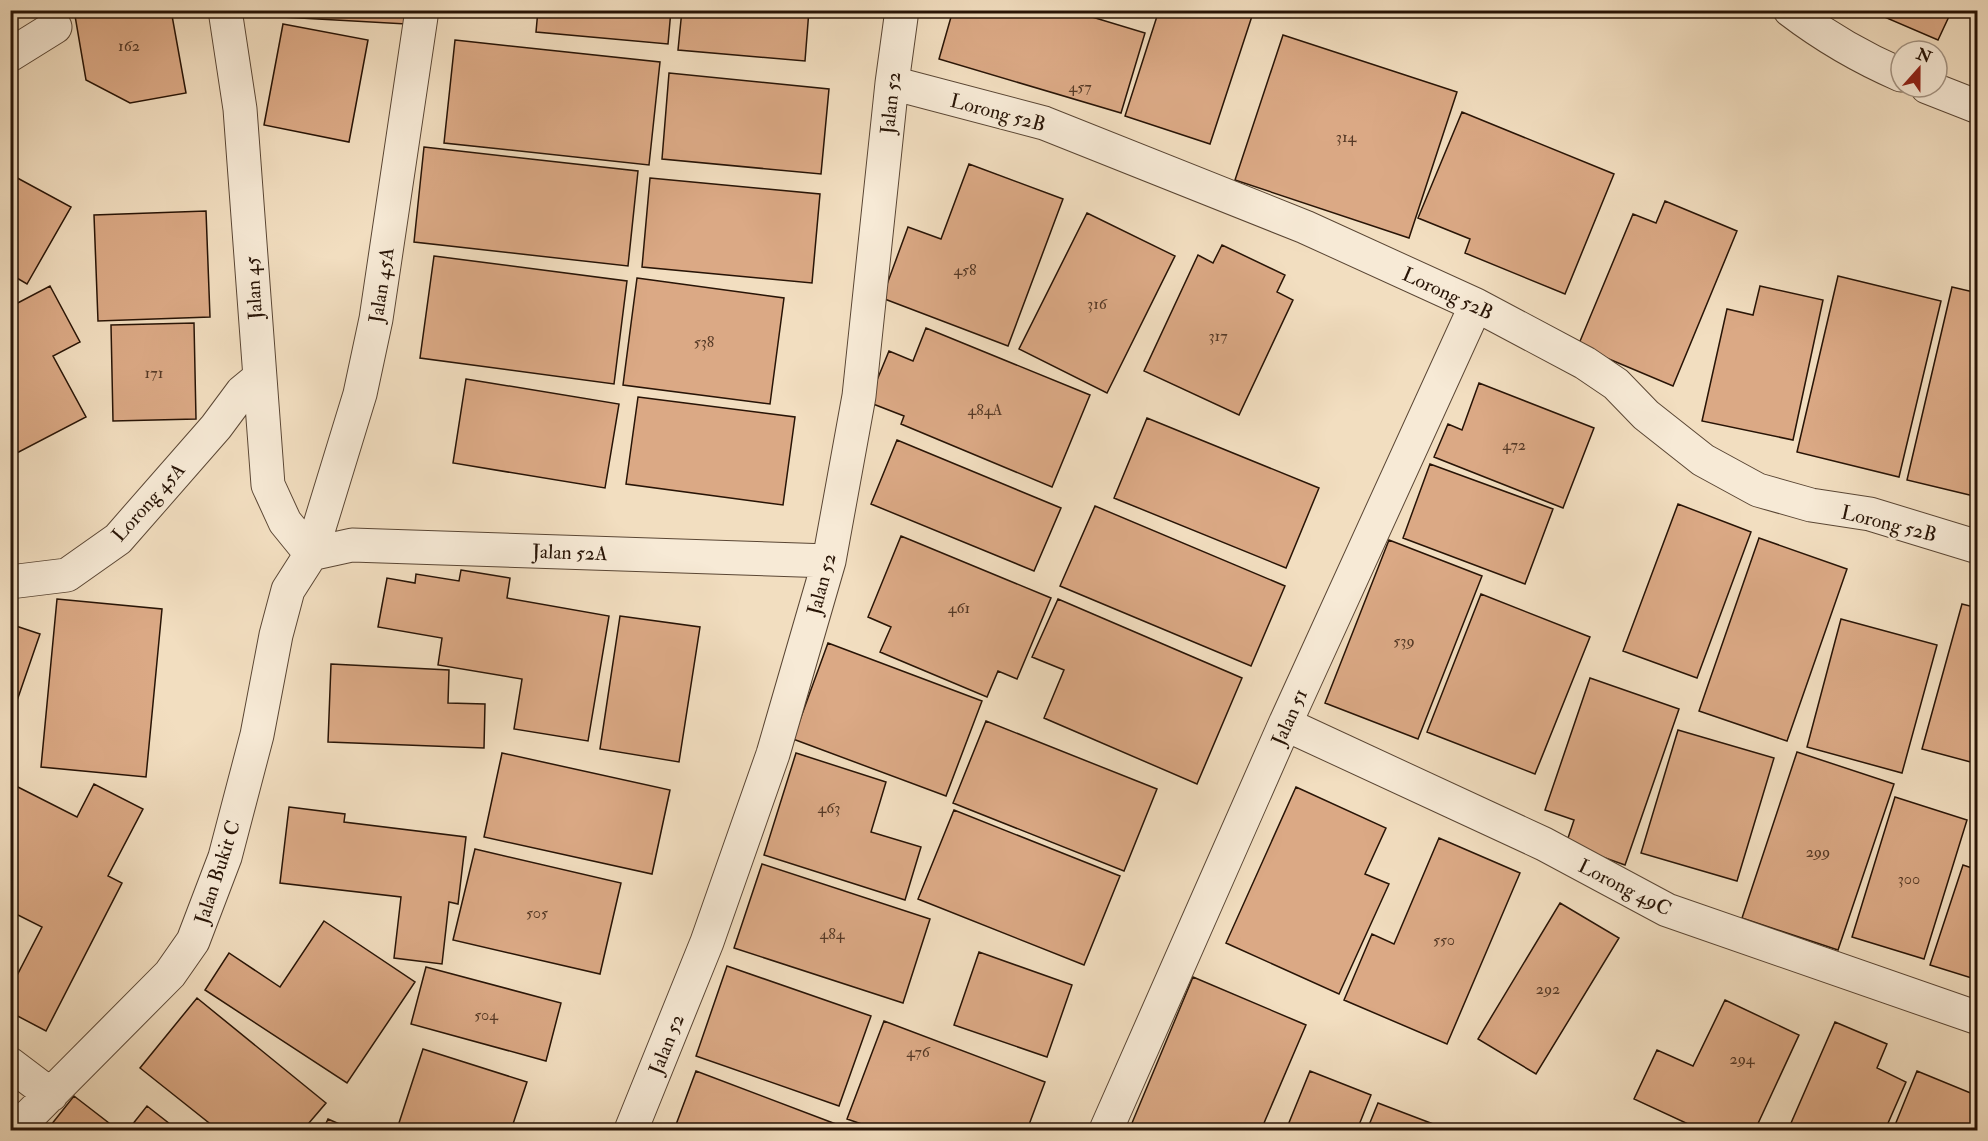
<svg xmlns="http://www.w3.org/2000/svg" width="1988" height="1141" viewBox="0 0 1988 1141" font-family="'IM FELL Double Pica',serif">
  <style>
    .building { fill: #dba985; stroke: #281406; stroke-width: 1.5 }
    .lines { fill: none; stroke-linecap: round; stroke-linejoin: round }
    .minor-casing { stroke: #5a4634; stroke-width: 35 }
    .minor { stroke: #f7ead6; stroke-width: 33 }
    .labels { text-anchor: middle; stroke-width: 4.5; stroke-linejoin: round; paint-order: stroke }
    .number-label { font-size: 16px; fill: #553926 }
    .street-label { font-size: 20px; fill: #281406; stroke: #f7ead6 }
  </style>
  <rect width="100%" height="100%" fill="#f2dec0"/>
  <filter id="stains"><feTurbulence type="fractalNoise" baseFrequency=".00333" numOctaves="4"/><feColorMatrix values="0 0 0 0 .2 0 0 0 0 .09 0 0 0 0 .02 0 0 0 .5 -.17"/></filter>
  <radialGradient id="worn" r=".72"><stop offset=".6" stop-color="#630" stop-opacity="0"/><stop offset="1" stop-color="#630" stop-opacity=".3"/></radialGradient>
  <path class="building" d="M74,10H171L186,93L130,103L86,80Z
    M265,10H406V24L265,16Z
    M538,10H671L668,44L536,32Z
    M682,10H809L805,61L678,50Z
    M953,10H1069L1145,33L1121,113L939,59Z
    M1159,10H1254L1210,144L1125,116Z
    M1886,10H1952L1938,40L1882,16Z
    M283,24L368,40L349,142L264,125Z
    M1283,35L1457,92L1409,238L1235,180Z
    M455,40L660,62L649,165L444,143Z
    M669,73L829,89L821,174L662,159Z
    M1462,112L1614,174L1565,294L1465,253L1470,239L1418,218Z
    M424,147L638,171L628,266L414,242Z
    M969,164L1063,199L1008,346L882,298L908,227L941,239Z
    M10,174L71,207L27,284L10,274Z
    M650,178L820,194L812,283L642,267Z
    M1665,201L1737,231L1673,386L1578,346L1633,214L1656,223Z
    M206,211L210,317L98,321L94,215Z
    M1087,213L1175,256L1107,393L1019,349Z
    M1222,245L1285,275L1277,292L1293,300L1239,415L1144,371L1198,255L1213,263Z
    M434,256L627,281L614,384L420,358Z
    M1838,276L1941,301L1899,477L1797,452Z
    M637,278L784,298L770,404L623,385Z
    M50,286L80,342L53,356L86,417L13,455L10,451V307Z
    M1760,286L1823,300L1793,440L1702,421L1727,309L1753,315Z
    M1952,287L1978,293V497L1907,480Z
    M194,323L196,419L113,421L111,325Z
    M926,328L1090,395L1052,487L901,424L904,416L868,402L889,351L913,361Z
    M466,379L619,404L605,488L453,463Z
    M1479,383L1594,428L1563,508L1434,457L1448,424L1462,430Z
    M638,397L795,417L783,505L626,484Z
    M1147,418L1319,488L1286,568L1114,498Z
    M897,440L1061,508L1034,571L871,504Z
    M1430,464L1553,509L1525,584L1403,538Z
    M1678,504L1751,532L1697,678L1623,651Z
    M1095,506L1285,586L1251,666L1060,586Z
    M901,536L1051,598L1017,679L998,671L987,697L880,652L891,627L868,617Z
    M1759,538L1847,569L1787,741L1699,711Z
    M1389,540L1482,576L1418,739L1325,703Z
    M461,570L510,578L507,598L609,616L588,741L514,729L522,679L438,665L442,638L378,627L387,578L415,583L416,574L459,581Z
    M1481,594L1590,637L1535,774L1427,732Z
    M57,599L162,609L146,777L41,767Z
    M1058,599L1242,678L1197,784L1044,718L1064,670L1032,657Z
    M1962,604L1978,608V764L1922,749Z
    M620,616L700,627L679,762L600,749Z
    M1841,619L1937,645L1902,773L1807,747Z
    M10,624L40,634L10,721Z
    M828,643L982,701L946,796L793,739Z
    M331,664L449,670L448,703L485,704L484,748L328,742Z
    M1590,678L1679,709L1625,865L1566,844L1574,820L1545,810Z
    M986,721L1157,789L1124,871L953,803Z
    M1678,730L1774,758L1737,881L1641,853Z
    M1797,752L1894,784L1838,950L1742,918Z
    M502,753L670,790L652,874L484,837Z
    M796,753L886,782L871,832L921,847L905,900L764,855Z
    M10,783L77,817L94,784L143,809L108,876L122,883L46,1031L10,1012V989L42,927L10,911Z
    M1296,787L1386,828L1365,874L1389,884L1339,994L1226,943Z
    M1895,797L1967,820L1924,959L1852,937Z
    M289,807L345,814L344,822L466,837L458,904L449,902L442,964L394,958L401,897L280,883Z
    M954,810L1120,876L1084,965L918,899Z
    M1439,838L1520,873L1447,1044L1344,1000L1372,934L1394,944Z
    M475,849L621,883L600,974L453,940Z
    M762,864L930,919L903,1003L734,948Z
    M1963,865L1978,870V980L1930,965Z
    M1560,903L1619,938L1536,1074L1478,1039Z
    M324,921L415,982L347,1083L205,990L229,953L280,987Z
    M979,952L1072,985L1047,1057L954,1025Z
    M727,966L871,1016L839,1106L696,1056Z
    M426,967L561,1003L546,1061L411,1024Z
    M1193,977L1306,1025L1261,1130H1150L1132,1123Z
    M197,998L326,1103L303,1130H218L140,1068Z
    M1725,1000L1799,1035L1755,1130H1701L1634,1099L1657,1050L1693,1066Z
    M884,1021L1045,1082L1027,1130H879L847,1119Z
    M1835,1022L1887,1044L1877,1068L1906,1082L1885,1130H1788Z
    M423,1049L527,1082L511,1130H412L398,1126Z
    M696,1071L841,1126L839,1130H674Z
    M1310,1071L1371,1095L1357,1130H1286Z
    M1917,1071L1978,1096V1116L1971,1130H1893Z
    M74,1096L118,1130H47Z
    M1378,1103L1449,1130H1367Z
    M147,1106L175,1128L174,1130H128Z
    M328,1119L353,1130H323Z"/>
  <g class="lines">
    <defs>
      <path id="minor" d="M225,10L240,109L268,485L285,522L311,554
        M1790,10C1824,36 1862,58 1901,75
        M10,55L55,27
        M892,83L1044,123L1305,227L1476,305L1585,363L1616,384L1646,415L1703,460L1758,490L1811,505L1870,514L1978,547
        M1927,87L1978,107
        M311,554L352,545L829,561
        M10,582L67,575L118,539L216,427L242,392L259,378
        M1285,724L1544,844L1667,910L1978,1018
        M10,1064L51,1095
        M15,1130L170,974L193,941L225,857L257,735L276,635L288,590L311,554L360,394L376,319L422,10
        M631,1130L707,942L773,754L829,561L859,396L892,83L902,10
        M1106,1130L1285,724L1476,305"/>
    </defs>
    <use href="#minor" class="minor-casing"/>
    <use href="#minor" class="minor"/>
  </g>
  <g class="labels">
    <g class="number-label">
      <text x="129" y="51">162</text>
      <text x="1080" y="92">457</text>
      <text x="1346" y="142">314</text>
      <text x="965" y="275">458</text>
      <text x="1097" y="309">316</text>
      <text x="1218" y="341">317</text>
      <text x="704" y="347">538</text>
      <text x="154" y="378">171</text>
      <text x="985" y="415">484A</text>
      <text x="1514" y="450">472</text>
      <text x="959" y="613">461</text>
      <text x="1404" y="646">539</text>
      <text x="829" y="813">463</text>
      <text x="1818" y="857">299</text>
      <text x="1909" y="884">300</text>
      <text x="537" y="918">505</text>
      <text x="832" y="939">484</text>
      <text x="1444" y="945">550</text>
      <text x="1548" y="994">292</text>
      <text x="486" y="1020">504</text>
      <text x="918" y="1057">476</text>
      <text x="1742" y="1064">294</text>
    </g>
    <g class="street-label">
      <text transform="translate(890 103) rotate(-84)" y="7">Jalan 52</text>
      <text transform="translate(998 112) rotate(15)" y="7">Lorong 52B</text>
      <text transform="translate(381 285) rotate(-81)" y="7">Jalan 45A</text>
      <text transform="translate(253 288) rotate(-94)" y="7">Jalan 45</text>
      <text transform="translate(1448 293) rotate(25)" y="7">Lorong 52B</text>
      <text transform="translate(148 502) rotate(-48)" y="7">Lorong 45A</text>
      <text transform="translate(1889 523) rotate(14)" y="7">Lorong 52B</text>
      <text transform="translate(570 552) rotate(2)" y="7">Jalan 52A</text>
      <text transform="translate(821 584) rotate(-75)" y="7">Jalan 52</text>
      <text transform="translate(1289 717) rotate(-66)" y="7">Jalan 51</text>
      <text transform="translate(217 872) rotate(-72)" y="7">Jalan Bukit C</text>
      <text transform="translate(1625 887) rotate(27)" y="7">Lorong 49C</text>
      <text transform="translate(666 1044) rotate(-68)" y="7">Jalan 52</text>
    </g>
  </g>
  <rect width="1988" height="1141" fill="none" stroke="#f2dec0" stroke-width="36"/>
  <rect x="12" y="12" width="1964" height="1117" fill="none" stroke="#281406" stroke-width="3"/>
  <rect x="18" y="18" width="1952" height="1105" fill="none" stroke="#281406" stroke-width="1.5"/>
  <g transform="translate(1919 69) rotate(21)"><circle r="28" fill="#f7ead6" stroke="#a49483" stroke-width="1.5"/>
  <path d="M0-4.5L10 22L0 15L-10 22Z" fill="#8f2418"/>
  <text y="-9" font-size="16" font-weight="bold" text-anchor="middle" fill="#281406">N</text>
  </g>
  <rect width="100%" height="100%" filter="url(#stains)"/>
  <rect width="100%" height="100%" fill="url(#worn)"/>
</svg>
